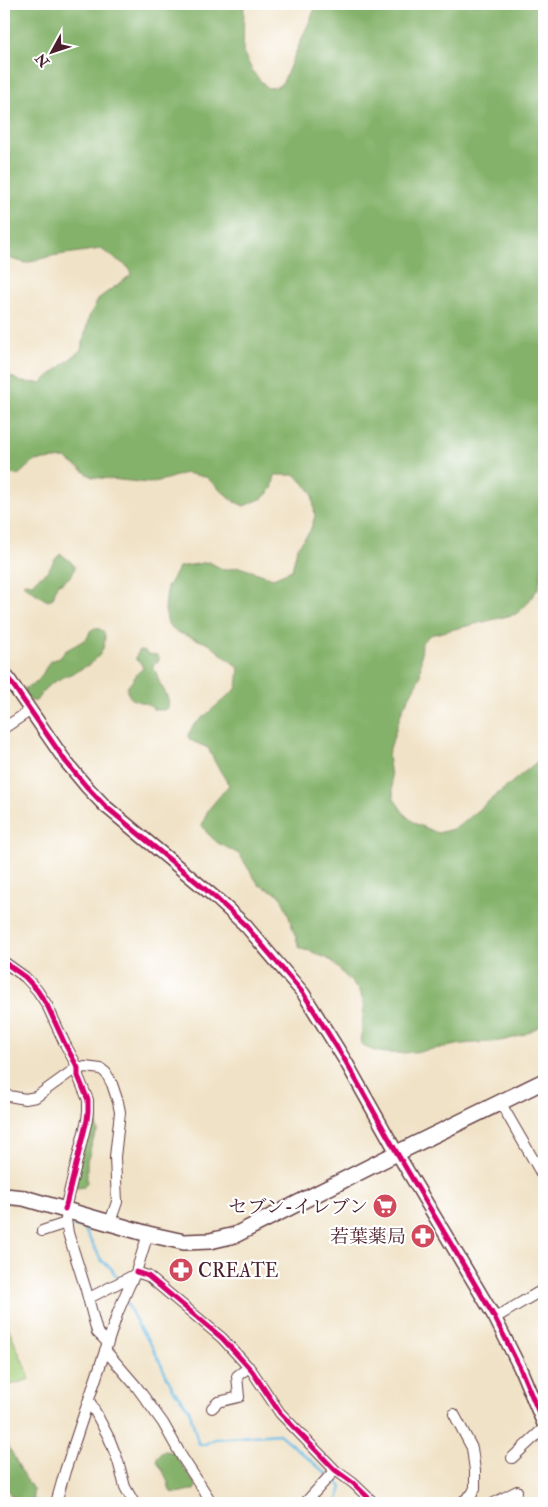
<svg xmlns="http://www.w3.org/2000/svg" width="548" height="1507" viewBox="0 0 548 1507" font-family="'IM FELL Double Pica','Noto Serif JP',serif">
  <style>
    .green { fill: #a6cf7b; stroke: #787753 }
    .forest { fill: #84b26b; stroke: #67684b }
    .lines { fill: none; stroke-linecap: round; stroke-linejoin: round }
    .stream { stroke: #68bbe4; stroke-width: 2.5 }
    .minor-casing { stroke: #633c42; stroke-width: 12 }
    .tertiary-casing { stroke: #633c42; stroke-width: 15 }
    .secondary-casing { stroke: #633c42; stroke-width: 18 }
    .minor { stroke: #fff; stroke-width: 10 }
    .tertiary { stroke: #fff; stroke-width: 12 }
    .secondary { stroke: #fff; stroke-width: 15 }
    .cycleway-casing { stroke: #fff; stroke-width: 8 }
    .cycleway { stroke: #d6006c; stroke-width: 5 }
    .labels { text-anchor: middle; stroke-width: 4.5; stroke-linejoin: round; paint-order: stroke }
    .poi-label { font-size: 19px; fill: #4a1f2b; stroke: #fff; text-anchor: end }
  </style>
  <rect width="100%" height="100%" fill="#fff"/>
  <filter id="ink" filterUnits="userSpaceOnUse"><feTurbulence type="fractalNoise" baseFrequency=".02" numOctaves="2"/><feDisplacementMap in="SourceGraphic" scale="10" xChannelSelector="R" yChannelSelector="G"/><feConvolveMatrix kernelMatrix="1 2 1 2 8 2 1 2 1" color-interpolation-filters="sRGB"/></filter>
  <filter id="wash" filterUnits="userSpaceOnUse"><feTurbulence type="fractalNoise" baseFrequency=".0096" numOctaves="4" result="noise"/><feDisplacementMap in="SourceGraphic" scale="20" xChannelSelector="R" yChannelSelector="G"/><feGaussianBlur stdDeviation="1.12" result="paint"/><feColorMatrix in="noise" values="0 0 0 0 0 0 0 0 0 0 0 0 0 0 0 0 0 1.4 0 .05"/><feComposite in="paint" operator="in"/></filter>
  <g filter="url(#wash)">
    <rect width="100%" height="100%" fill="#f0e2c6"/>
    <path class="green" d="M4,1317L30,1379L4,1387Z"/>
    <path class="forest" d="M4,4H244L243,52L253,72L267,88L277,87L283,82L317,4H544V554L539,587L526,605L516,614L430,635L422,642L420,677L402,710L388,755L394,799L405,815L416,824L438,833L456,828L544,756V1023C534,1030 525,1035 513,1038C498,1043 480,1042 463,1044C435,1048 386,1062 362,1045L361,1036L364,1006L360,991L330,960L310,951L304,950L299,947L286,908L279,894L259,885L239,854L218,843L207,833L202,825L208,810L229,785L216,764L208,748L190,740L188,735L193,726L237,688L239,668L209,644L177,632L168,624L165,610L167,587L179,567L209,562L224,570L239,567L273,578L292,570L297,548L310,531L315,516L312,493L296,475H275L272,489L263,498L244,506L233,501L206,477L185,473L167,479L149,483L92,477L65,458L34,461L17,476L4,469V373L21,382L41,383L81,350L89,317L99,298L131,275L128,267L101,249L51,256L26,263L4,257Z
      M61,554L71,562L75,567C73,577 66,580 57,585L53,598L48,601C43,599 28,588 23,584L25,583L33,584C36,577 43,576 48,570C53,564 54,558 61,554Z
      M95,628C101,629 105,631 105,637C105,668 68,671 48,686C43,690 40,696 36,701H31L25,696V688C42,683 41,674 50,661L60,658L65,651L81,642L88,637L90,631Z
      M140,650L145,651L147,654L157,655L159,660L153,665L154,670L157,673C157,686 172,694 168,708L163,710L153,709C144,697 128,707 127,687C133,682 136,673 143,668L140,662L136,660V656Z
      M94,1115L96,1117L98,1131L94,1138L90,1149V1154L87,1160V1182L84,1187L78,1188L75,1187L90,1118Z
      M4,1426L8,1445L24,1476L33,1489V1497L36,1503H15L8,1490L4,1478Z
      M165,1451L173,1452L196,1486L194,1490C186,1489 177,1496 170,1491C169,1486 167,1479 165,1475C160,1464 149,1459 165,1451Z"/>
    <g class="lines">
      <path class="stream" d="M74,1227H83L102,1261L111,1268L118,1279
        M127,1303L140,1329L152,1346L173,1389L189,1409L198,1442L201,1445L205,1444L215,1439L279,1434L328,1475
        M333,1478L342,1487L337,1503"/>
    </g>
  </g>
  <g filter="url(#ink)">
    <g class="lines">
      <defs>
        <path id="minor" d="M4,728L31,710
          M4,962L25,977L37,990L47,1005L65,1044L78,1068V1076L88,1100V1111L87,1120L65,1209
          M4,1095L25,1099L36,1097L72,1071L85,1067L101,1069L106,1073L112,1084L118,1102L120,1112L115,1157L117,1202L110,1222
          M500,1102L544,1178
          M68,1209L66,1219L68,1233L86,1290L97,1332L108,1343
          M42,1231L66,1223
          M136,1272L148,1276L222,1338L252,1371L280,1413L335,1470L353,1483L374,1503
          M89,1298L134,1275
          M495,1318L544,1289
          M105,1350L136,1386L163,1423L182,1457L212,1503
          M89,1400L109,1438L118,1461L125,1487L134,1503
          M212,1408L218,1402L239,1397L237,1376L249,1367
          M454,1414L472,1448L475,1471V1488L472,1494L461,1503
          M512,1458L544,1428
          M56,1503L65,1471L118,1312L129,1286L136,1272L148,1234
          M305,1503L335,1470
          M494,1503L517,1491"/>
        <path id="tertiary" d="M4,672L66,762L86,786L105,806L217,899L246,926L303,993L346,1062L397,1153L495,1318L520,1368L544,1425"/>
        <path id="secondary" d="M4,1196L24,1198L148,1234L184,1242L210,1241L235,1235L397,1153L544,1081"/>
      </defs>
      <use href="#minor" class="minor-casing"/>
      <use href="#tertiary" class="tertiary-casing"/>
      <use href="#secondary" class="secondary-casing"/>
      <use href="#minor" class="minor"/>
      <use href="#tertiary" class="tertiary"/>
      <use href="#secondary" class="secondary"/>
      <defs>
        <path id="cycleway" d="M4,672L66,762L86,786L105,806L217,899L246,926L303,993L346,1062L397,1153L495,1318L520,1368L544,1425
          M4,962L25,977L37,990L47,1005L65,1044L78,1068V1076L88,1100V1111L87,1120L65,1209
          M136,1272L148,1276L222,1338L252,1371L280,1413L335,1470L353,1483L374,1503"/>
      </defs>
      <use href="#cycleway" class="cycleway-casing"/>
      <use href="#cycleway" class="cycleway"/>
    </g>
  </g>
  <defs>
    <symbol id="supermarket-disc" viewBox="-11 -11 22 22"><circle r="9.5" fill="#d1495b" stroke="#fff"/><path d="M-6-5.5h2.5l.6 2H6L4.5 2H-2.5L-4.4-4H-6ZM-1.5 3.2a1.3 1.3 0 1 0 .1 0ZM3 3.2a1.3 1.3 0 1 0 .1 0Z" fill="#fff"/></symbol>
    <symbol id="pharmacy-disc" viewBox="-11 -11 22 22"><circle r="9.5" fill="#d1495b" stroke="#fff"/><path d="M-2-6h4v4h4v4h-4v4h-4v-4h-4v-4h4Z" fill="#fff"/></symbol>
  </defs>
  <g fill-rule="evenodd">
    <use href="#supermarket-disc" x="371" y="1192" width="28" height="28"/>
    <use href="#pharmacy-disc" x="409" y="1222" width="28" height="28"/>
    <use href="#pharmacy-disc" x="167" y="1256" width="28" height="28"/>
  </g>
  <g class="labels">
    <g class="poi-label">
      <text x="368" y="1213">セブン-イレブン</text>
      <text x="406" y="1243">若葉薬局</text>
      <text x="198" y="1277" text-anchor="start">CREATE</text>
    </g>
  </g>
  <rect width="548" height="1507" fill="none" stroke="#fff" stroke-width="20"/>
  <g transform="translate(52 52) rotate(230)" stroke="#ffffff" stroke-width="4" paint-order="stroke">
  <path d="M0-4L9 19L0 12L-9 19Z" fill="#4a1f2b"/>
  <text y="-8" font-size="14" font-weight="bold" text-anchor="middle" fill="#4a1f2b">N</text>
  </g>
</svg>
